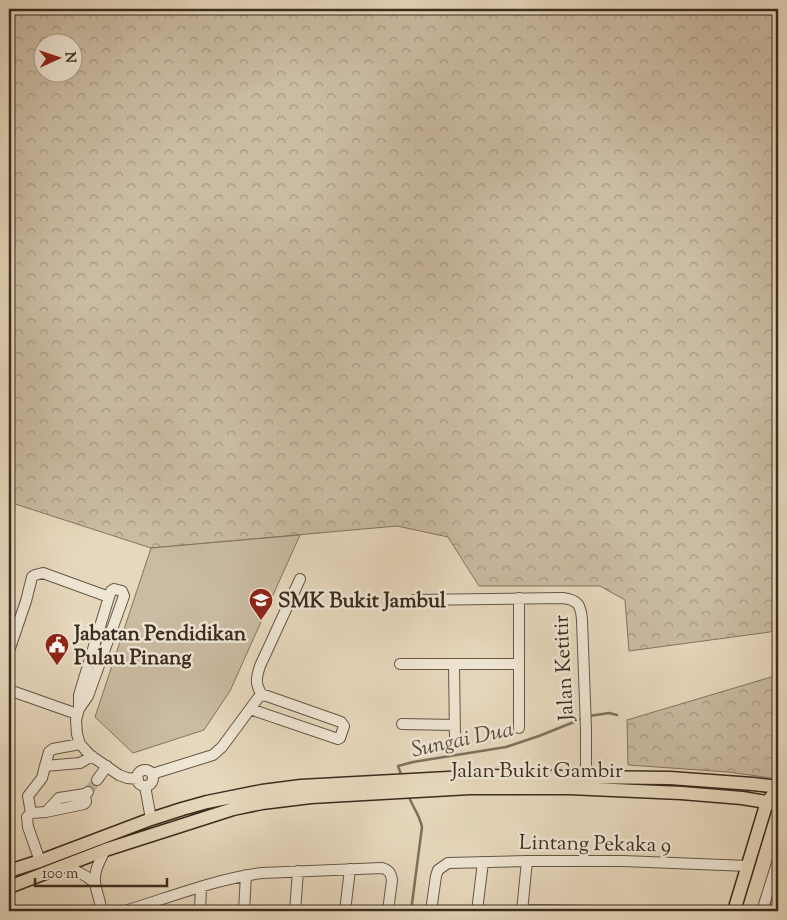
<svg xmlns="http://www.w3.org/2000/svg" width="787" height="920" viewBox="0 0 787 920" font-family="'Sorts Mill Goudy',serif">
  <style>
    .forest { fill: url(#forest-crowns); stroke: #827460; fill-rule: evenodd }
    .park { fill: #cabba2; stroke: #827460 }
    .lines { fill: none; stroke-linecap: round; stroke-linejoin: round }
    .stream { stroke: #7e705d; stroke-width: 2.5 }
    .minor-tunnel { stroke: #c4b69d; stroke-width: 10; stroke-dasharray: 10 5; stroke-linecap: butt }
    .minor-casing { stroke: #655746; stroke-width: 12 }
    .major-casing { stroke: #3a2c1f; stroke-width: 15 }
    .minor { stroke: #efe6d4; stroke-width: 10 }
    .major { stroke: #e7d8bd; stroke-width: 12 }
    .labels { text-anchor: middle; stroke-width: 5; stroke-linejoin: round; paint-order: stroke }
    .poi-label { font-size: 21px; font-weight: bold; fill: #3a2c1f; stroke: #efe6d4; text-anchor: start }
    .street-label { font-size: 21px; fill: #3a2c1f; stroke: #efe6d4 }
    .water-label { font-size: 22px; font-style: italic; fill: #564839; stroke: #efe6d4 }
  </style>
  <defs>
    <pattern id="forest-crowns" width="20" height="18" patternUnits="userSpaceOnUse" patternTransform="scale(1.25)"><rect width="20" height="18" fill="#cabba2"/><path d="M2 6a3 3 0 1 1 6 0M12 15a3 3 0 1 1 6 0" fill="none" stroke="#a59883"/></pattern>
  </defs>
  <rect width="100%" height="100%" fill="#e7d8bd"/>
  <filter id="stains"><feTurbulence type="fractalNoise" baseFrequency=".004" numOctaves="4"/><feColorMatrix values="0 0 0 0 .2 0 0 0 0 .09 0 0 0 0 .02 0 0 0 .5 -.17"/></filter>
  <radialGradient id="worn" r=".72"><stop offset=".6" stop-color="#630" stop-opacity="0"/><stop offset="1" stop-color="#630" stop-opacity=".3"/></radialGradient>
  <path class="forest" d="M9,9H778V625L770,632L629,651L625,600L600,586H479L448,537L397,526L151,548L9,502ZM42,42H72V72H42Z
    M778,675V779L728,772L628,765L627,720Z"/>
  <path class="park" d="M300,535L230,691L204,730L133,753L95,717L151,548Z"/>
  <g class="lines">
    <path class="stream" d="M589,716L609,713L617,715
      M402,777L398,766L413,762L506,747L539,736L584,718
      M408,794C412,807 419,813 422,827L411,911"/>
    <path class="minor-tunnel" d="M88,792L97,780"/>
    <defs>
      <path id="minor" d="M519,598V728
        M414,600L563,598C578,600 581,605 582,620L586,729V776
        M9,651L26,601L32,577L35,575L43,573L109,597
        M400,664H519
        M454,664L455,739
        M9,690L77,714
        M262,695C255,684 256,678 260,666L300,579
        M79,709L88,696L124,596L122,591L114,589L111,591L109,597L79,695V709L76,720L77,734L80,744L90,755L119,775L127,778L138,779
        M402,724L455,725
        M45,766L49,752L53,749L80,744
        M137 778a8 8 0 1 1 16 0a8 8 0 1 1-16 0Z
        M152,774L213,755L222,747L250,709L338,739L340,738L344,726L341,722L267,696L262,695L258,698L250,709
        M97,780L107,766
        M145,786L151,819
        M46,812L59,798L85,794L88,792
        M31,813L46,812L84,804L86,802L85,794
        M40,861L28,827L27,817L31,813L28,796L42,778L45,766L80,763L92,756
        M63,866C77,871 84,874 95,883
        M522,910L595,911
        M101,911C101,901 96,892 95,882C94,870 100,861 105,850
        M125,911C171,897 215,879 262,873L382,868C389,870 391,873 392,880L388,911
        M200,911L201,887
        M244,911L246,875
        M295,911L298,871
        M345,911L350,869
        M431,911L436,876L438,870L448,863L527,861H623L748,866
        M477,911L483,862
        M522,911L527,861
        M762,911L778,860"/>
      <path id="major" d="M9,871L40,861L151,819L182,809L207,802L262,791L301,786L485,776L670,778L753,784L778,787
        M9,887L105,850L233,809L262,803L311,797L470,788H569L681,793L742,798L778,804
        M734,911L767,802L772,796"/>
    </defs>
    <use href="#minor" class="minor-casing"/>
    <use href="#major" class="major-casing"/>
    <use href="#minor" class="minor"/>
    <use href="#major" class="major"/>
  </g>
  <defs>
    <symbol id="school-pin" viewBox="-11 -11 22 30"><path d="M0 17L-7.5 6A9.5 9.5 0 1 1 7.5 6Z" fill="#8f2418" stroke="#efe6d4"/><path d="M0-5L7-2L0 1L-7-2ZM-4 1L0 2.5L4 1V4Q0 6-4 4Z" fill="#fff"/></symbol>
    <symbol id="civic-pin" viewBox="-11 -11 22 30"><path d="M0 17L-7.5 6A9.5 9.5 0 1 1 7.5 6Z" fill="#8f2418" stroke="#efe6d4"/><path d="M-.6-6.5H3V-4.5H.6V-3L4-1V1h2V6H-6V1h2V-1L-.6-3ZM-1.2 2.5V6h2.4V2.5Z" fill="#fff"/></symbol>
  </defs>
  <g fill-rule="evenodd">
    <use href="#school-pin" x="247" y="586" width="28" height="38"/>
    <use href="#civic-pin" x="43" y="631" width="28" height="38"/>
  </g>
  <g class="labels">
    <g class="poi-label">
      <text x="278" y="607">SMK Bukit Jambul</text>
      <text x="74" y="640">Jabatan Pendidikan<tspan x="74" dy="24">Pulau Pinang</tspan></text>
    </g>
    <g class="street-label">
      <text transform="translate(563 668) rotate(-93)" y="7">Jalan Ketitir</text>
      <text x="537" y="777">Jalan Bukit Gambir</text>
      <text transform="translate(595 843) rotate(1)" y="7">Lintang Pekaka 9</text>
    </g>
    <g class="water-label">
      <text transform="translate(462 738) rotate(-12)" y="8">Sungai Dua</text>
    </g>
  </g>
  <rect width="787" height="920" fill="none" stroke="#e7d8bd" stroke-width="30"/>
  <rect x="10" y="10" width="767" height="900" fill="none" stroke="#3a2c1f" stroke-width="2.5"/>
  <rect x="15" y="15" width="757" height="890" fill="none" stroke="#3a2c1f"/>
  <g transform="translate(58 58) rotate(87)"><circle r="24" fill="#efe6d4" stroke="#a79c8c"/>
  <path d="M0-4L9 19L0 12L-9 19Z" fill="#8f2418"/>
  <text y="-8" font-size="14" font-weight="bold" text-anchor="middle" fill="#3a2c1f">N</text>
  </g>
  <path d="M35 878v8h132v-8" fill="none" stroke="#3a2c1f" stroke-width="2.5"/>
  <text x="42" y="878" font-size="15" fill="#3a2c1f" stroke="#efe6d4" stroke-width="4" paint-order="stroke">100 m</text>
  <rect width="100%" height="100%" filter="url(#stains)"/>
  <rect width="100%" height="100%" fill="url(#worn)"/>
</svg>
